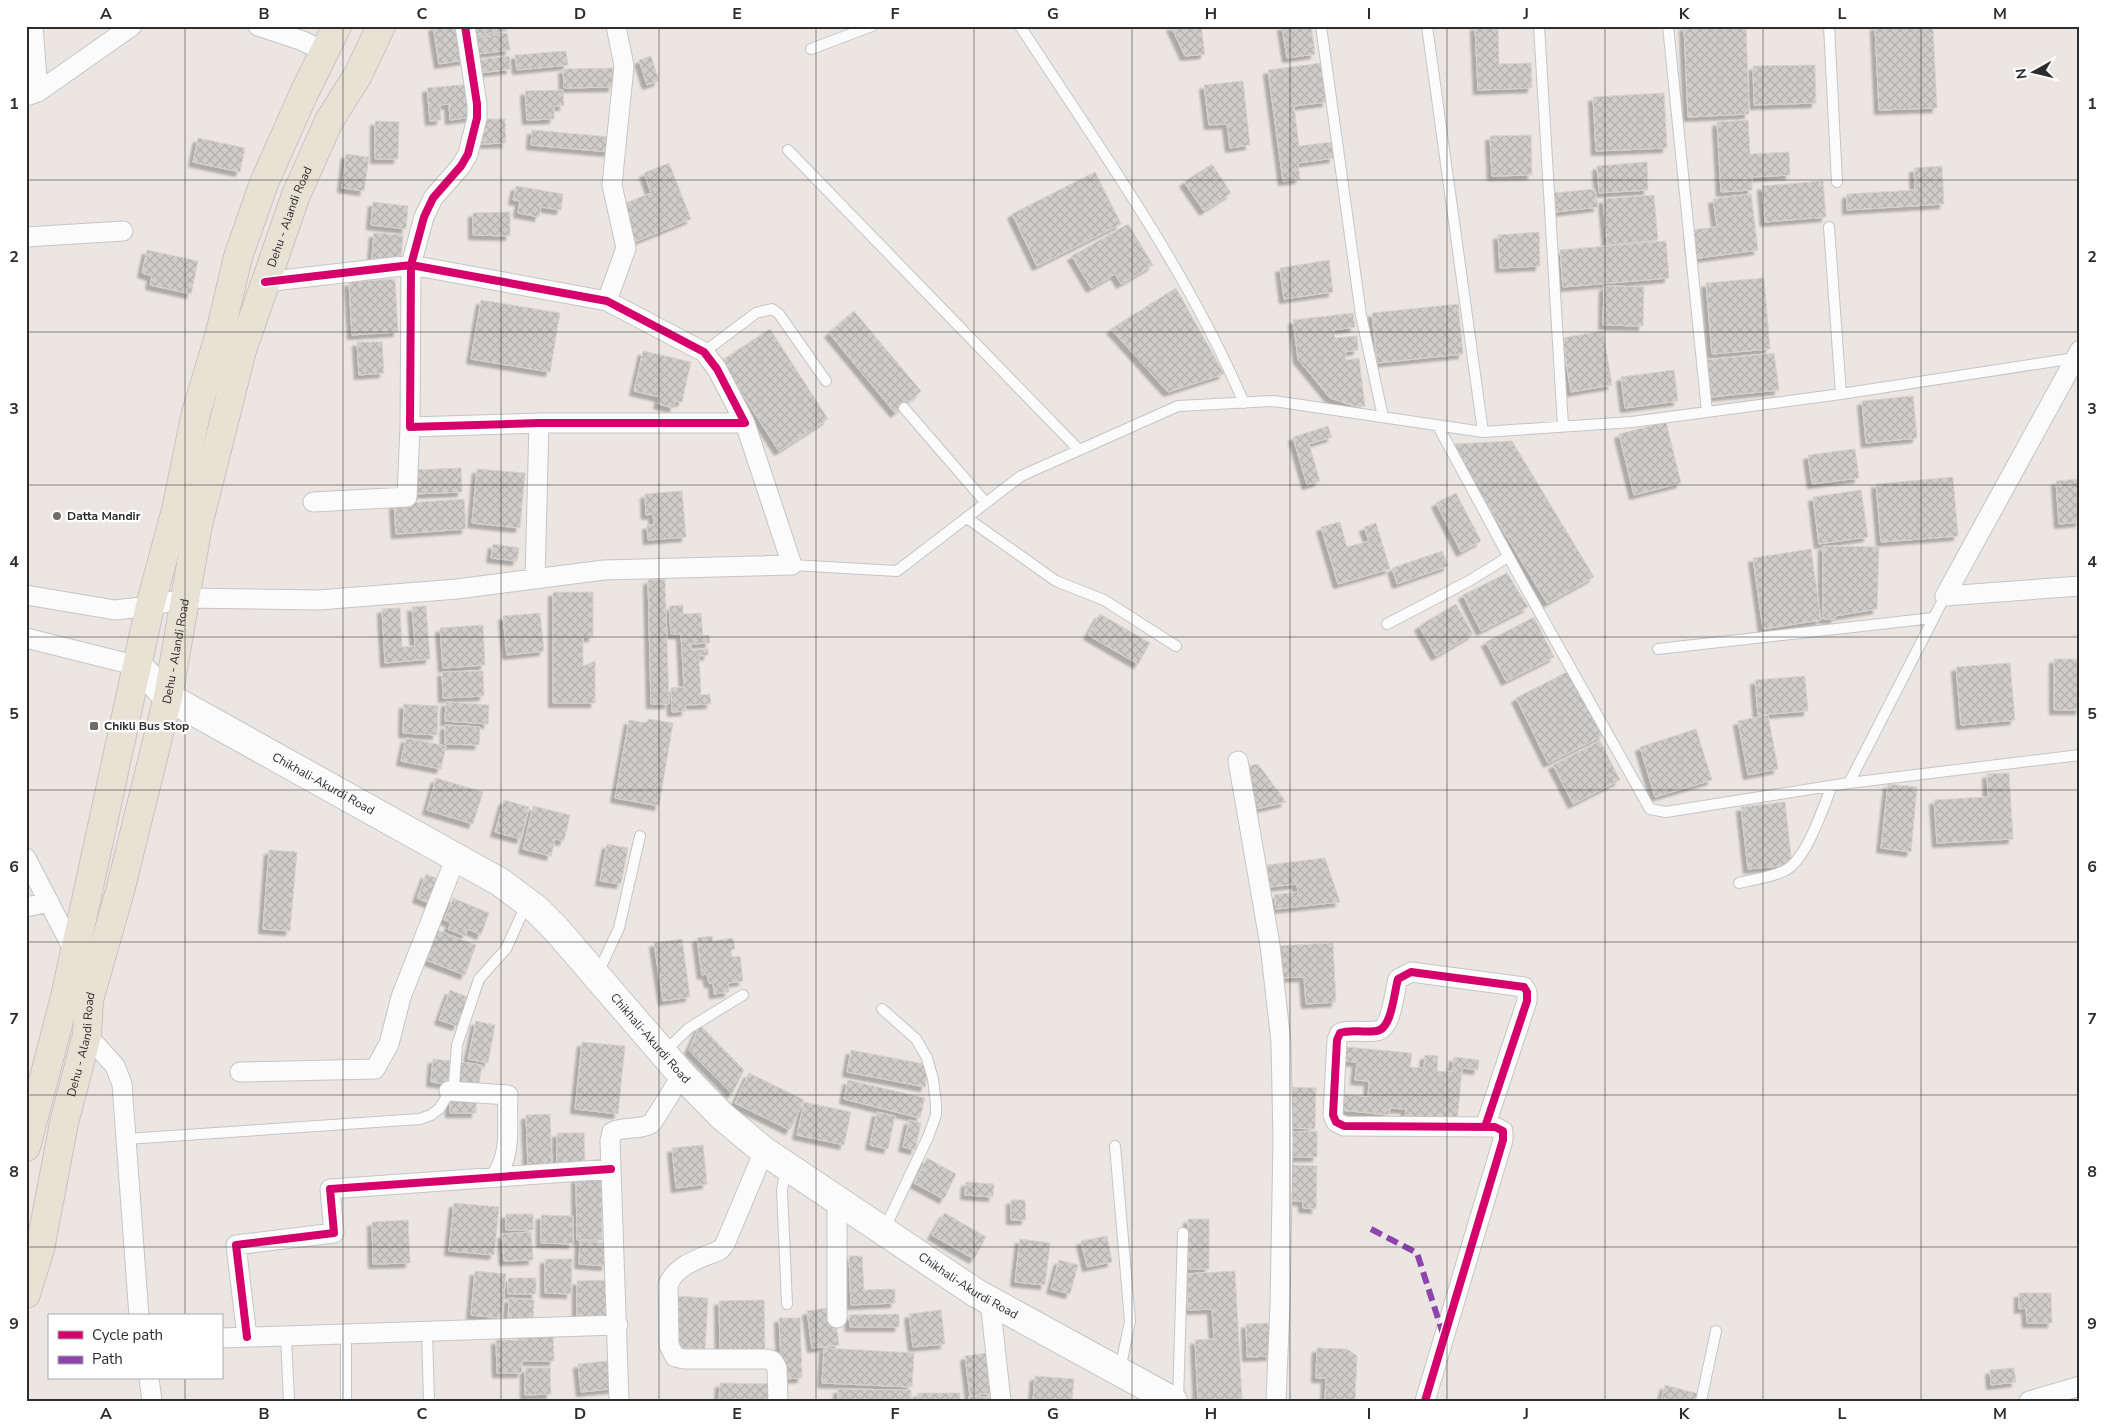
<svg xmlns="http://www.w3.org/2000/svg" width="2106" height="1427" viewBox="0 0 2106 1427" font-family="'Nunito Sans',sans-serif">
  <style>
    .building { fill: url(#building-cross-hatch); stroke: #d6d2ce; filter: url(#shadow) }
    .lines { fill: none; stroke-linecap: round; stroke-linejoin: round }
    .service-casing { stroke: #c6c5c5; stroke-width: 12 }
    .minor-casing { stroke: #c6c5c5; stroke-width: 21 }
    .secondary-casing { stroke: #c6c5c5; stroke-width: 30 }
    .primary-casing { stroke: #c6c4c3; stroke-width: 30 }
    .service { stroke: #fcfbfb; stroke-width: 10 }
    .minor { stroke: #fcfbfb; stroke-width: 19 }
    .secondary { stroke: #fcfbfb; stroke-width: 28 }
    .primary { stroke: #e8e2d4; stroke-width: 28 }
    .quiet { stroke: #8e44ad; stroke-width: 6; stroke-dasharray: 12 6; stroke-linecap: butt }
    .cycleway-casing { stroke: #fff; stroke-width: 11 }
    .cycleway { stroke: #d6006c; stroke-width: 8 }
    .grid { fill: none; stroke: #2d2d2d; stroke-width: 1; stroke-opacity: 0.55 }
    .poi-dot { fill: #706e6c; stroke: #fff; stroke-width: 2 }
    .labels { text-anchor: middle; stroke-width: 4.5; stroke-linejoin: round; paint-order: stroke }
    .street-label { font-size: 12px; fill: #2d2d2d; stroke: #fff }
    .poi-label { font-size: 12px; font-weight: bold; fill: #2d2d2d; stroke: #fff; text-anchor: start }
    .neatline { fill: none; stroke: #2d2d2d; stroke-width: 2 }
    .grid-label { font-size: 16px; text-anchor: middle; font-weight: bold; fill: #2d2d2d }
  </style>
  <defs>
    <pattern id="building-cross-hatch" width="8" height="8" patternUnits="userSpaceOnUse" patternTransform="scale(1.25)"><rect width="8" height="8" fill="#d0ccc9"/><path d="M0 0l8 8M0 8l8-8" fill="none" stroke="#b3b0ad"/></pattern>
    <filter id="shadow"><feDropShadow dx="-4.5" dy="4.5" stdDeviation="1" flood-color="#0004"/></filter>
  </defs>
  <rect width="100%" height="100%" fill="#ebe6e2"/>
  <path class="building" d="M433,26H460L465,60L439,64Z
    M472,26H506L507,31L474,36Z
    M1171,26H1201L1205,54L1185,56Z
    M1282,26H1311L1315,54L1287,58Z
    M1475,26H1498L1499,64L1531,63L1532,88L1478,90Z
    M1684,26H1746L1749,114L1688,117Z
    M1875,26H1933L1937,108L1879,110Z
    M507,33L510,50L478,54L476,38Z
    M566,51L568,65L517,70L515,55Z
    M509,56L511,69L480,73L478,60Z
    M651,56L659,81L647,85L639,60Z
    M1322,63L1327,102L1294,106L1299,146L1332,142L1334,158L1298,163L1300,179L1283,181L1268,70Z
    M1815,65L1816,103L1754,105L1753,66Z
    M613,68V87L564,88L563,69Z
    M1243,81L1250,145L1230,148L1227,124L1209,125L1204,85Z
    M470,84L473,117L450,120L449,104L440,105L441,120L430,121L427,88Z
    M563,90L564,106H554V119L527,120L525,91Z
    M1664,93L1667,148L1596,151L1593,97Z
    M479,119H505L506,143L480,144Z
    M1748,120L1750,154L1789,152L1790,175L1752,177V190L1721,192L1717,122Z
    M375,121L399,122L398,159H375Z
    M532,130L611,137L610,152L531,145Z
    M1531,135L1532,175L1492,176L1490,136Z
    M198,138L245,148L240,172L193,162Z
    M346,154L369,157L364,191L342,188Z
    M1647,162L1648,190L1599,193L1597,166Z
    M669,163L691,219L632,243L618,206L651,193L644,173Z
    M1212,164L1231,193L1204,211L1184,182Z
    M1942,166L1944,204L1847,210V194L1915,190L1914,168Z
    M1095,172L1121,224L1037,266L1012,214Z
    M1823,181L1826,217L1765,222L1762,186Z
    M516,186L563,194L561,210L541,207L539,217L518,213L520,201L513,200Z
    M1595,189L1598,207L1556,212L1554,193Z
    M1751,194L1758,250L1692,259L1689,230L1717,227L1713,199Z
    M1654,195L1658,240L1607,245L1603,199Z
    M373,202L408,206L406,229L371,225Z
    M510,212V236L473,235V213Z
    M1128,224L1153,265L1121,284L1115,274L1091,288L1072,256Z
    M1539,232L1540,266L1500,268L1498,235Z
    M374,233L403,235L401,261L372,259Z
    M1666,241L1669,278L1563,287L1560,250Z
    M147,250L198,261L191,294L150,285L152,276L142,273Z
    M1329,260L1333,292L1284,299L1280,268Z
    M1764,278L1770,349L1712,354L1706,283Z
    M395,279L398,332L352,335L349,282Z
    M1604,286L1644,287L1643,326L1603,325Z
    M1176,288L1224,374L1168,392L1111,329Z
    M481,300L560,313L550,372L471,359Z
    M1458,304L1463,354L1377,363L1372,313Z
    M854,311L921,391L895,413L829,333Z
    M1353,313L1355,327L1334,330L1335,338L1357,336L1358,350L1345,352L1346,360L1359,358L1365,406L1358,407L1330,398L1298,359L1293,320Z
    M770,329L828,419L779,451L721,361Z
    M1603,331L1612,385L1571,392L1562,338Z
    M357,342H382L384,373L359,375Z
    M643,351L691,362L682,402L675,401L674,408L658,404L660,397L634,391Z
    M1774,353L1779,390L1711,397L1707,360Z
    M1674,370L1678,401L1625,408L1621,377Z
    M1913,396L1917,438L1866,443L1862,401Z
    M1666,422L1681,483L1634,495L1619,434Z
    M1328,426L1332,437L1309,444L1320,481L1307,485L1293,437Z
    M1512,441L1594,577L1547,603L1467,471L1455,444Z
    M1855,449L1859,478L1812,484L1808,455Z
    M461,468L462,492L412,494V470Z
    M477,469L525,473L520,528L472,523Z
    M1953,477L1958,536L1881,542L1876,484Z
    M2080,479V522L2059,524L2056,481Z
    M1861,490L1868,537L1819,544L1813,497Z
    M682,491L686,537L648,540L647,525H654L653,514L646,515L645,494Z
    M1456,493L1481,541L1461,552L1436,503Z
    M464,499L466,529L396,534L394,504Z
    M1340,522L1347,547L1369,541L1364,527L1376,523L1390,569L1338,584L1321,527Z
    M493,544L519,548L517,561L491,558Z
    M1823,546L1879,547L1877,609L1835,616V619H1823Z
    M1811,549L1821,620L1763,629L1753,558Z
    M1442,551L1448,566L1397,584L1392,568Z
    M1507,573L1528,607L1481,631L1463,595Z
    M665,579L669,704H651L648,580Z
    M553,592H593V637H583V666L595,661V703H553Z
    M1456,604L1473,634L1436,656L1419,626Z
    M683,605V614L701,613L703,636L709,635L710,643L691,644V650L708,649V655L699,656L701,695L710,694L711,704L685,705L686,711L672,712L671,688L684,687L681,634H671L669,606Z
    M426,606L430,659L385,663L382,609L400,608L402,647L415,646L412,607Z
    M540,613L544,651L507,655L503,616Z
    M1100,614L1150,643L1138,664L1088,635Z
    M1534,617L1554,657L1506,681L1486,642Z
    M483,625L485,665L443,668L440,628Z
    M2054,659H2080V710H2054Z
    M2010,663L2015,720L1961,725L1956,667Z
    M1571,670L1604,735L1548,763L1516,698Z
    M483,671L484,696L443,698L442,672Z
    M1805,676L1808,711L1758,715L1755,680Z
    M446,702L489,705L488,724L445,721Z
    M404,704L438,706L437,735L403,733Z
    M1768,715L1778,769L1748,775L1738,721Z
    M649,719L673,723L659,806L615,798L629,720L646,723Z
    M445,725L480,727L479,745L445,744Z
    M1696,729L1712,780L1655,797L1640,747Z
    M406,738L446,746L441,769L401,761Z
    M1600,741L1620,780L1573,804L1553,765Z
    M1258,764L1286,802L1252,810L1242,767Z
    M2009,773L2013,839L1937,843L1934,800L1988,797L1987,774Z
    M436,778L483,792L473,824L427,810Z
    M1888,784L1917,787L1911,852L1881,848Z
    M504,800L529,807L521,839L495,832Z
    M1785,802L1792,865L1748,869L1741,807Z
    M533,806L570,815L564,841L555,839L551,856L523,849Z
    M607,844L628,848L621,884L600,881Z
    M269,850L297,852L290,931L263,929Z
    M1325,858L1340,902L1276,909L1274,895L1298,892L1297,884L1269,887L1267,865Z
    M426,874L445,882L436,906L417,898Z
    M453,898L489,913L481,935L468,929L465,936L448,929L451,922L444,920Z
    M437,930L476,945L465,975L426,960Z
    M712,936L713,941L733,938L735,949L731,950L732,957L740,956L743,981L728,983L729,992L714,994L713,983H709L707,974L702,975L697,938Z
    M682,939L690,997L663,1001L654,943Z
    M1333,943L1336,1002L1306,1004L1304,977L1276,978L1275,946Z
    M450,990L468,997L457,1026L439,1020Z
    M476,1021L495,1025L488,1063L468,1059Z
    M700,1025L744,1070L732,1094L689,1050Z
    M582,1042L625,1046L618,1114L575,1109Z
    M1346,1047L1412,1053L1410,1067L1424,1068L1425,1055L1438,1056L1437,1071L1452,1072L1454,1057L1479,1060L1478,1070L1462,1068L1457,1123L1405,1118L1406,1109L1390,1108L1389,1115L1340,1110L1342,1094L1368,1097L1369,1081L1355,1080L1357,1062L1345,1061Z
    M851,1050L929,1065L925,1087L847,1072Z
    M433,1059L450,1061L448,1084L431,1082Z
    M460,1062L482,1065L478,1090L456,1087Z
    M749,1073L804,1100L790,1130L735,1103Z
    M848,1080L925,1098L920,1118L844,1099Z
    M1289,1087L1316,1088L1315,1129L1288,1128Z
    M450,1096H476V1113H450Z
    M804,1102L851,1112L844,1145L797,1135Z
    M877,1112L895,1116L888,1149L870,1145Z
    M550,1114L552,1167L528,1168L526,1115Z
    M909,1120L921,1123L915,1150L903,1147Z
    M1317,1131V1157H1288V1132Z
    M557,1133H584L585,1166H557Z
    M703,1145L707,1184L676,1188L672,1148Z
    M927,1158L956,1174L944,1199L914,1183Z
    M1289,1165L1317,1166L1316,1209L1303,1208V1201H1289Z
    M576,1178H602V1240H577Z
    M966,1182L994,1184L993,1197L965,1195Z
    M1011,1200H1025L1026,1220H1011Z
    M454,1203L499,1207L494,1255L449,1251Z
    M945,1213L986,1237L974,1259L932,1235Z
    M506,1214H533V1230H506Z
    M541,1215L573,1216V1244L541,1243Z
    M1188,1219H1209V1269H1188Z
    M408,1220L410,1263L373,1264L372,1222Z
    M531,1232L533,1260L504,1261L502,1234Z
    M1107,1236L1112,1262L1087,1267L1081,1241Z
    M1020,1239L1050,1243L1045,1285L1015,1282Z
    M580,1241L607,1243L606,1266L579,1264Z
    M849,1256H862L864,1290L895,1289V1303L851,1305Z
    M545,1259H572L571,1294L545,1293Z
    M1059,1260L1078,1265L1070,1294L1051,1289Z
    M475,1271L506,1274L502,1318L471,1315Z
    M1235,1271L1242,1399L1198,1401L1195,1340L1214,1339L1212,1309L1188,1310L1186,1274Z
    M508,1278H536V1294H508Z
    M612,1280L613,1318L577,1319V1281Z
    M2019,1293H2051L2052,1323H2027L2026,1308L2019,1309Z
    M675,1296L708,1298L705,1349L673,1347Z
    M509,1298L534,1300L533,1322L508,1320Z
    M764,1300L765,1352H720L719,1301Z
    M834,1307L839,1345L812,1348L807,1311Z
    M941,1310L945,1344L913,1347L909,1314Z
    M899,1314V1327H850L849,1315Z
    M779,1318H800L802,1378L782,1379Z
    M1269,1323L1271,1356L1247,1357L1246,1324Z
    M523,1330H553L554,1361H522V1373H497L496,1340H523Z
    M824,1348L914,1353L912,1387L822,1383Z
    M1317,1348L1347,1349L1357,1356L1355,1401H1325L1326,1378H1316Z
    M988,1353L992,1393L970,1396L965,1356Z
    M616,1360L619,1388L581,1392L578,1364Z
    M525,1368H550L551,1394L525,1395Z
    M2014,1368L2016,1382L1991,1385L1990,1370Z
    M1035,1376L1074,1379L1072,1401H1033Z
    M720,1383L772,1384V1401H719Z
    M1665,1385L1699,1394L1697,1401H1661Z
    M838,1389L911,1390V1401H838Z
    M918,1393H960V1401H918Z
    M969,1396L997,1398V1401H969Z"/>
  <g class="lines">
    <defs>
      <path id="service" d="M1020,26C1100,149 1186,268 1244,403
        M1321,26L1361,315L1383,417
        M1427,26L1483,432
        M1539,26L1563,426
        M1668,26L1707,412
        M1829,26L1837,182
        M811,49L872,26
        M788,150L1079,450
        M1829,227L1841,394
        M704,352L756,313L772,309L779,314L826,381
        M904,408L986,503
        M1438,426L1519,576L1650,809L1666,812L1849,783L2080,755
        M967,518L1056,581L1104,600L1176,646
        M792,565L897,571L1021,476L1178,406L1274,401L1483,432L1632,422L1841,394L2075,358
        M1387,624L1469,581L1508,557
        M1658,649L1933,618
        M1849,783L1945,596
        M1739,883C1753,879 1770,878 1784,871C1807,860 1822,809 1832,786
        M598,973L619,928L640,836
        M882,1009L916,1039L927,1058L933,1079L936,1104V1115L928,1137L884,1230
        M663,1053L689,1028L743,995
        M126,1139L420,1119L431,1115L440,1108L454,1084L457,1045L479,979L506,949L526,905
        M1115,1146L1130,1321L1120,1370
        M786,1168L782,1190L787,1304
        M427,1331L429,1401
        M286,1336L289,1401
        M346,1401V1334
        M1178,1401L1183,1233
        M1701,1401L1716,1331"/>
      <path id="minor" d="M33,26L38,92
        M258,26L303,41L325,52
        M26,96L38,92L132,26
        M26,237L123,231
        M265,282L411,265L607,301L704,352L717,369L745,423H539L410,427L411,265L424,217L433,198L461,166L468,154L477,118V104L465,26
        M607,301L626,248L612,185L624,66L616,26
        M313,502L407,497L410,427
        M535,579L539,423
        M26,595L115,610L150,606L187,598L319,600L457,589L604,570L792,565L745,423
        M1945,596L2080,350
        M1945,596L2080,586
        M26,638L138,666
        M1238,761L1270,945L1281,1042L1283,1141L1280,1305L1276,1401
        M26,858L75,953
        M26,907L49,902
        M87,1035L115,1066L122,1084L139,1316
        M240,1072L375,1069L389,1044L401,997L456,857
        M449,1091L508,1095C506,1124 513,1151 496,1176
        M764,1151L725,1244L720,1250C702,1258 676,1264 668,1285L669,1345L675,1357L684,1359H767L773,1361L777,1368L778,1401
        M837,1200V1318
        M990,1301L1001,1401
        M247,1337L236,1245L334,1233L330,1189L611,1169
        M221,1338L618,1325
        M149,1378L152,1401
        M619,1401L610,1141L612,1132C625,1125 640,1131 652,1123L682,1075
        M1425,1401L1503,1140V1131L1495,1127L1344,1126L1336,1122L1333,1115L1337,1040L1340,1033C1351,1029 1363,1033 1376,1031C1392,1030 1394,992 1398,979L1411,972L1524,987L1527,992V1001L1485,1127
        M2029,1401L2080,1386"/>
      <g id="secondary">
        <path id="s1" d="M138,666L168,697L500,882L536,909L556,929L682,1075L722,1116L764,1151L976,1293L1173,1401"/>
      </g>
      <g id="primary">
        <path d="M26,1147L65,997L150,606L176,510L196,413L220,333L238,257L264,183L305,91L337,26"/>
        <path id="s2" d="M26,1294L40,1249L64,1123L87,1035L89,1000L120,891L168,697L198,525L242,350L296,195L329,121L358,75L381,26"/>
      </g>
    </defs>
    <use href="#service" class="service-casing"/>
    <use href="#minor" class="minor-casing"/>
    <use href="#secondary" class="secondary-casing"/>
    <use href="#primary" class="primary-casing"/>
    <use href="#service" class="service"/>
    <use href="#minor" class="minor"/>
    <use href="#secondary" class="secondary"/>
    <use href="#primary" class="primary"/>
    <path class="quiet" d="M1371,1229L1417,1253L1443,1334"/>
    <defs>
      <path id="cycleway" d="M265,282L411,265L607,301L704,352L717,369L745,423H539L410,427L411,265L424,217L433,198L461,166L468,154L477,118V104L465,26
        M247,1337L236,1245L334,1233L330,1189L611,1169
        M1425,1401L1503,1140V1131L1495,1127L1344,1126L1336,1122L1333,1115L1337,1040L1340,1033C1351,1029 1363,1033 1376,1031C1392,1030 1394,992 1398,979L1411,972L1524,987L1527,992V1001L1485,1127"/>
    </defs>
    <use href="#cycleway" class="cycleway-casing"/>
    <use href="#cycleway" class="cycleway"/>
  </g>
  <path class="grid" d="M185,26V1316M343,26V1401M501,26V1401M659,26V1401M816,26V1401M974,26V1401M1132,26V1401M1290,26V1401M1447,26V1401M1605,26V1401M1763,26V1401M1921,26V1401M26,180H2080M26,332H2080M26,485H2080M26,637H2080M26,790H2080M26,942H2080M26,1095H2080M26,1247H2080M185,1378V1401"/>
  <g class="poi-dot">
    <circle cx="57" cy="516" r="5"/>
    <rect x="89" y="721" width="10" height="10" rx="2.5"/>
  </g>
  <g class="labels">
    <g class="street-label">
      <text dy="4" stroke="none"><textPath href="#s2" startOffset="1111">Dehu - Alandi Road</textPath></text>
      <text dy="4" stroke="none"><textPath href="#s2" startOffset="661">Dehu - Alandi Road</textPath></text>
      <text dy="4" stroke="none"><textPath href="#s1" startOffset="221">Chikhali-Akurdi Road</textPath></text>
      <text dy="4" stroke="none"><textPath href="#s1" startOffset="641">Chikhali-Akurdi Road</textPath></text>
      <text dy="4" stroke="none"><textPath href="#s2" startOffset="256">Dehu - Alandi Road</textPath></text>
      <text dy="4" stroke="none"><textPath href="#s1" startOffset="1046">Chikhali-Akurdi Road</textPath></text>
    </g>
    <g class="poi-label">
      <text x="67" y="520">Datta Mandir</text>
      <text x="104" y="730">Chikli Bus Stop</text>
    </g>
  </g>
  <rect width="2106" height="1427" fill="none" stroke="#ffffff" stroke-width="55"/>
  <rect x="48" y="1314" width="175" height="65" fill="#ffffff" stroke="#ababab"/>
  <rect x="58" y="1331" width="25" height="8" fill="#d6006c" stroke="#ababab"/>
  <text x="92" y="1340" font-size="15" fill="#2d2d2d">Cycle path</text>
  <rect x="58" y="1356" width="25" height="8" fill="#8e44ad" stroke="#ababab"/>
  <text x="92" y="1364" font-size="15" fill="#2d2d2d">Path</text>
  <g transform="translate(2034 72) rotate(262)" stroke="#ffffff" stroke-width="4" paint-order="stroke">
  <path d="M0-4L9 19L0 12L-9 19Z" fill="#2d2d2d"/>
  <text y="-8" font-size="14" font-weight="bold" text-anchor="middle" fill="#2d2d2d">N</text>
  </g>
  <rect x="28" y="28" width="2050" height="1372" class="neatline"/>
  <g class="grid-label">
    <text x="106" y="19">A</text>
    <text x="264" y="19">B</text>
    <text x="422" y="19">C</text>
    <text x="580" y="19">D</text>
    <text x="737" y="19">E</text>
    <text x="895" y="19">F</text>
    <text x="1053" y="19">G</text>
    <text x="1211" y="19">H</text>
    <text x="1369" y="19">I</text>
    <text x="1526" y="19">J</text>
    <text x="1684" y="19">K</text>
    <text x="1842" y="19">L</text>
    <text x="2000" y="19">M</text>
    <text x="14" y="109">1</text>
    <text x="2092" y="109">1</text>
    <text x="14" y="262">2</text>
    <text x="2092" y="262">2</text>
    <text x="14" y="414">3</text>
    <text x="2092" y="414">3</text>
    <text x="14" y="567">4</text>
    <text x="2092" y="567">4</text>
    <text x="14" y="719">5</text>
    <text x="2092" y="719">5</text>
    <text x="14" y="872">6</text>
    <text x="2092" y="872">6</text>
    <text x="14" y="1024">7</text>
    <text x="2092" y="1024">7</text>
    <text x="14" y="1177">8</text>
    <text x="2092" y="1177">8</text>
    <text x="14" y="1329">9</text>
    <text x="2092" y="1329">9</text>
    <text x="106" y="1419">A</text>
    <text x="264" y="1419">B</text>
    <text x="422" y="1419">C</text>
    <text x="580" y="1419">D</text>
    <text x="737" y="1419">E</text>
    <text x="895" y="1419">F</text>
    <text x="1053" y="1419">G</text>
    <text x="1211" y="1419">H</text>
    <text x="1369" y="1419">I</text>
    <text x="1526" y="1419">J</text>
    <text x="1684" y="1419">K</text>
    <text x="1842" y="1419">L</text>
    <text x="2000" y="1419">M</text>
  </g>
</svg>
